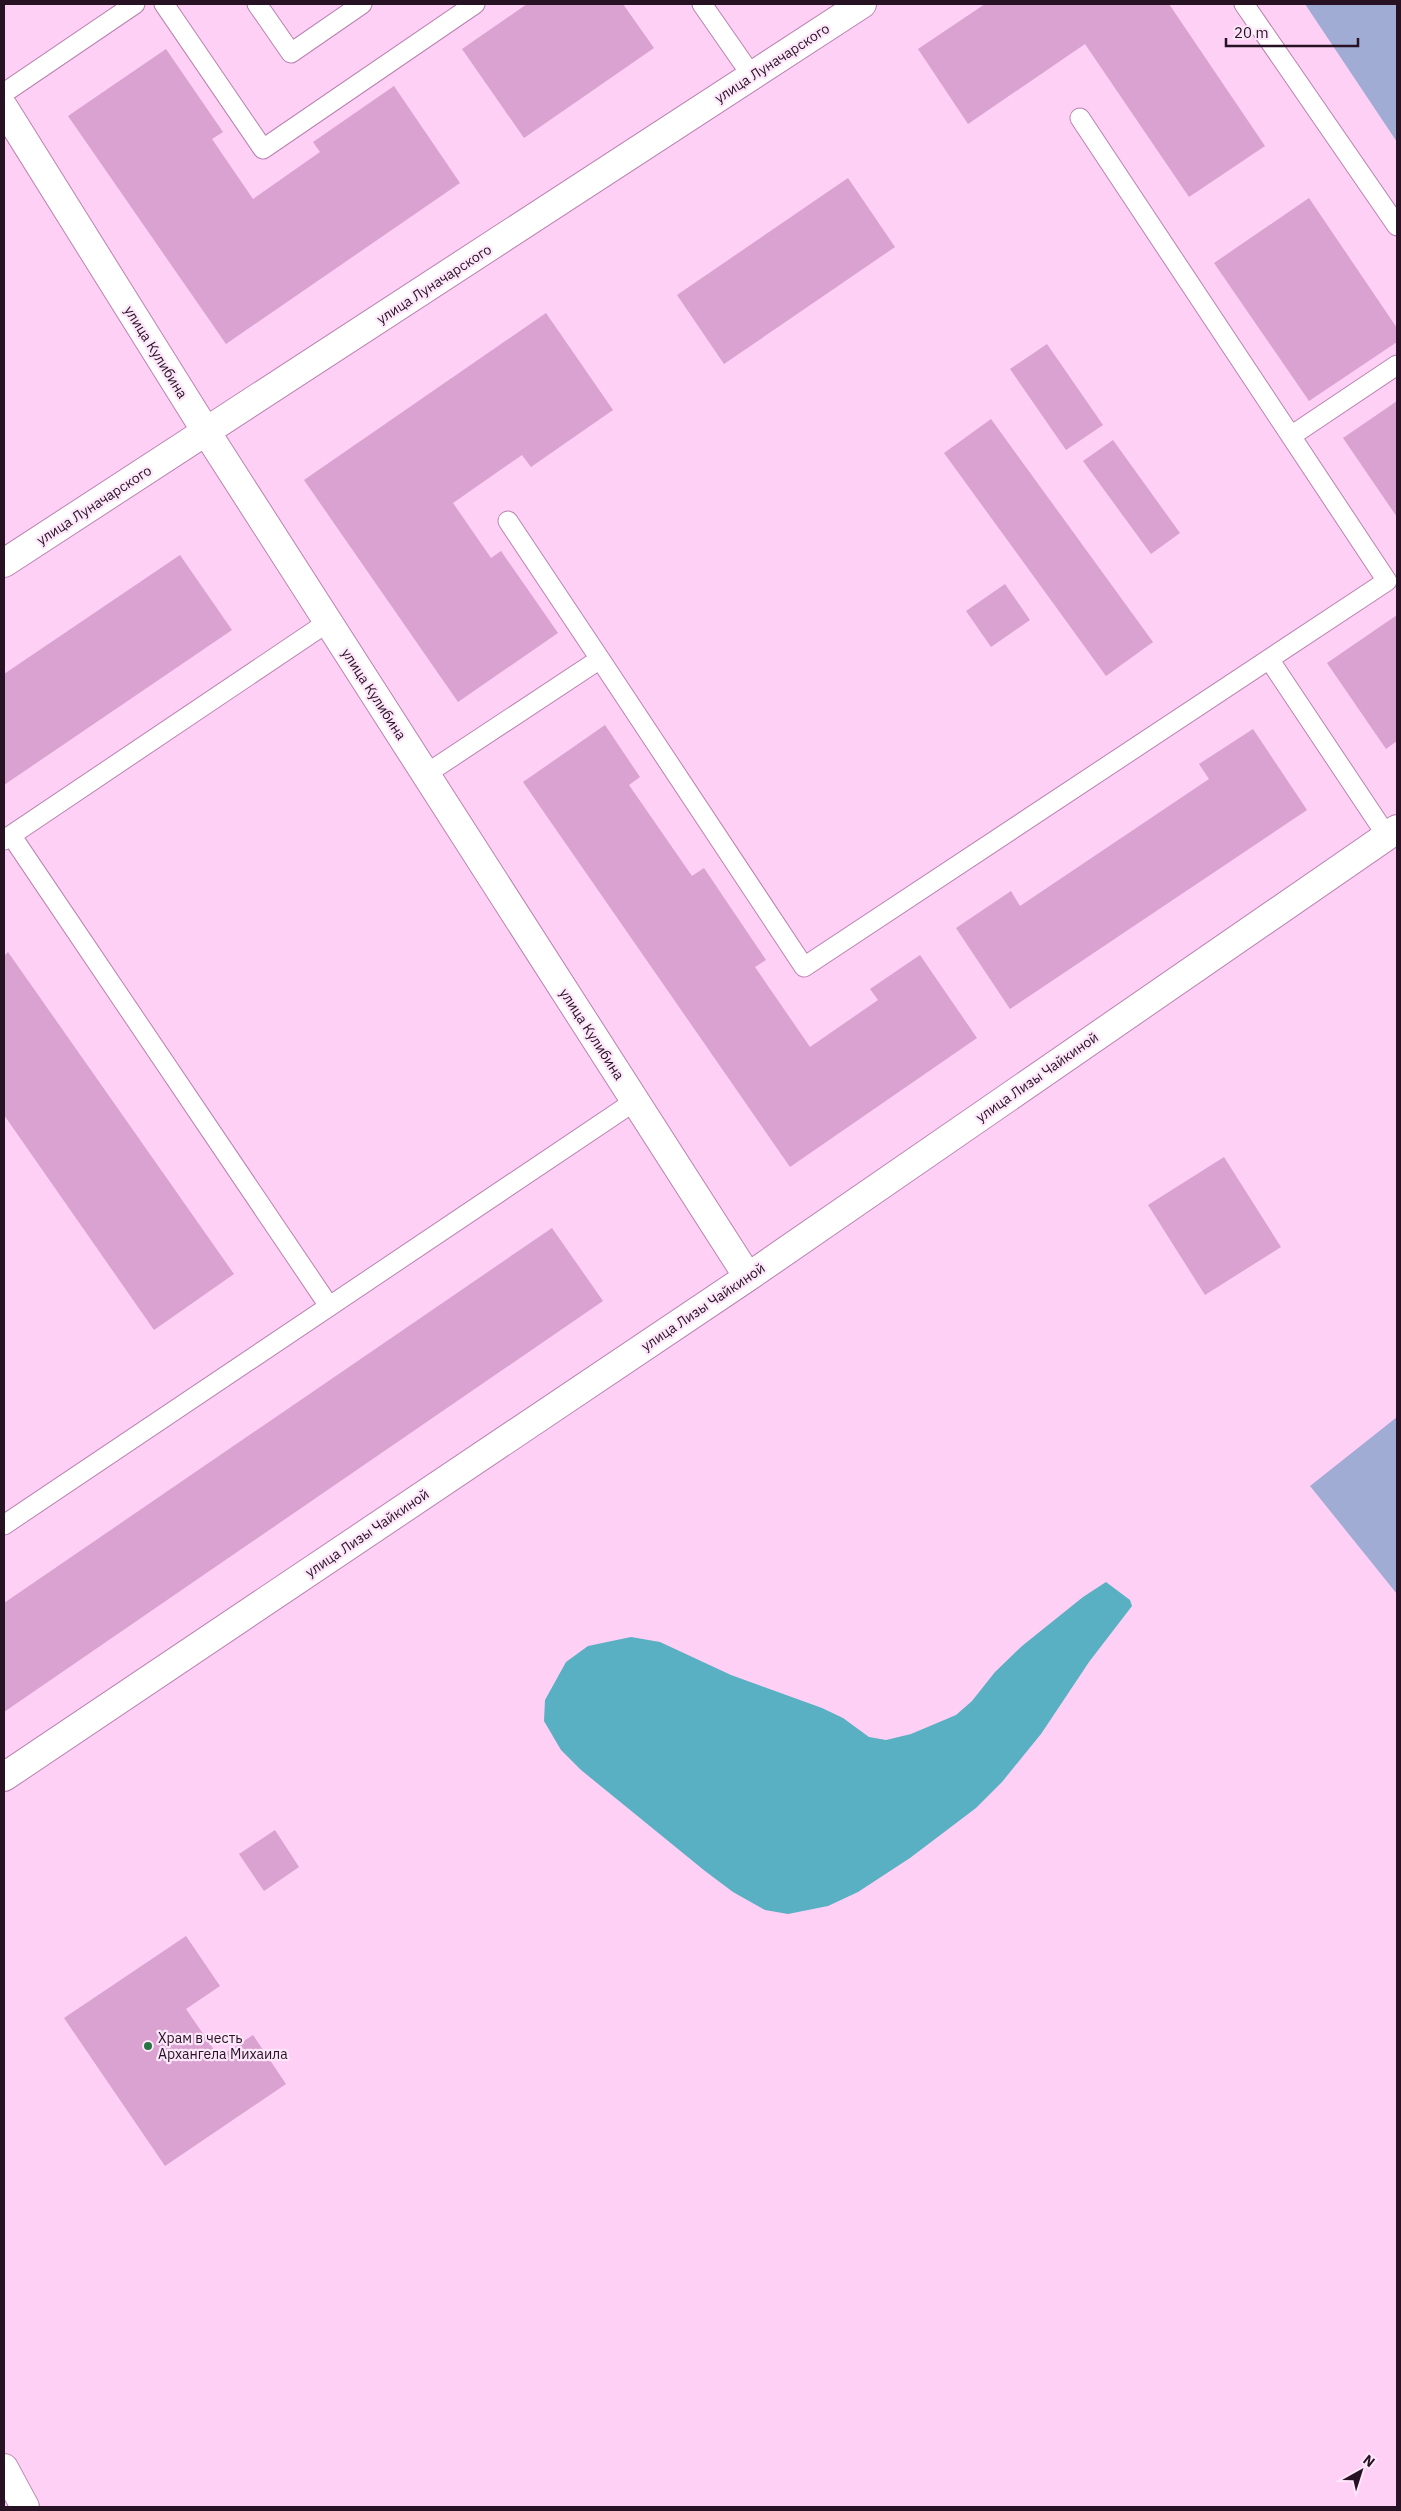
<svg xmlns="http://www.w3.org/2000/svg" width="1401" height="2511" viewBox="0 0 1401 2511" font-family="'IBM Plex Sans',sans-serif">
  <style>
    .green { fill: #a1acd4 }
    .water { fill: #58b0c2 }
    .building { fill: #d9a2d0 }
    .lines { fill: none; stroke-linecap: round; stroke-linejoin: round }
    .service-casing { stroke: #b983b0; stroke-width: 21 }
    .minor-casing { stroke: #b983b0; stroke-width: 30 }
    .service { stroke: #fff; stroke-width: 19 }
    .minor { stroke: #fff; stroke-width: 28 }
    .poi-dot { fill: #277443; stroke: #fde6f9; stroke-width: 2 }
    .labels { text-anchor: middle; stroke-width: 4.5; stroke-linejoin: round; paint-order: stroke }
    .street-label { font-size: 14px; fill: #261223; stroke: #fde6f9 }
    .poi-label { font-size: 14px; fill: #261223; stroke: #fde6f9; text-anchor: start }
  </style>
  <rect width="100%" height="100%" fill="#fed0f6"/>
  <path class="green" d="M1305,4H1397V142Z
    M1397,1417V1594L1310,1486Z"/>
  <path class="water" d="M1106,1582L1130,1600L1132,1606L1089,1662L1041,1734L1002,1782L976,1808L910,1858L858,1892L828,1906L788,1914L765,1910L733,1892L705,1871L581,1770L561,1750L544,1721L545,1700L566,1662L588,1646L631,1637L660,1642L731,1675L822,1708L843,1718L869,1737L886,1740L911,1734L956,1715L972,1701L995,1672L1022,1646L1083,1597Z"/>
  <path class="building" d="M527,4H623L654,48L524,138L462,49Z
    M985,4H1169L1265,146L1189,197L1085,44L968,124L918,49Z
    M166,49L223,132L212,139L253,199L320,152L313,142L394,86L460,183L226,344L68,116Z
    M848,178L895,247L724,364L677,295Z
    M1309,198L1397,328V342L1309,401L1214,263Z
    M546,313L613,410L531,467L522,455L453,503L491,558L501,551L558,633L458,702L304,480Z
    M1047,344L1103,425L1066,450L1010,369Z
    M1397,401V517L1343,438Z
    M991,419L1153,642L1106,676L944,453Z
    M1113,440L1180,533L1151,554L1083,461Z
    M180,555L232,630L4,785V674Z
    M1005,584L1030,620L991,647L966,611Z
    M1397,615V741L1386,749L1327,663Z
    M605,725L640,777L629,785L692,876L704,868L766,960L755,967L810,1047L878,1000L870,989L920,955L977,1038L790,1167L523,782Z
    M1253,729L1307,810L1010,1009L956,928L1011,891L1020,906L1209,779L1199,764Z
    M8,952L234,1274L154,1330L4,1115V956Z
    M1224,1157L1281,1247L1205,1295L1148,1205Z
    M552,1228L603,1301L4,1712V1603Z
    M275,1830L299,1867L264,1891L239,1854Z
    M186,1936L220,1986L186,2009L219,2057L253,2035L286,2084L165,2166L64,2018Z"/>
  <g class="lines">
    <defs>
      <path id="service" d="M164,4L263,149L475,4
        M257,4L291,53L362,4
        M702,4L752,76
        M1244,4L1397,226
        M4,93L135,4
        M1291,436L1397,365
        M508,521L600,659
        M1269,659L1387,836
        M426,774L600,659L804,967L1387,581L1080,118
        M11,835L329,1306
        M4,840L328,622
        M4,1525L635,1101"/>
      <path id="minor" d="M4,108L207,433L748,1277
        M4,563L862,4
        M4,1777L748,1277L1397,829
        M4,2468L25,2507"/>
    </defs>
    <use href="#service" class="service-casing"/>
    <use href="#minor" class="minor-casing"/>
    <use href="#service" class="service"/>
    <use href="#minor" class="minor"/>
  </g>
  <circle class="poi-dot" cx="148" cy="2046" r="5"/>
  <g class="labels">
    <g class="street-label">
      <text transform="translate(772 63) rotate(-33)" y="5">улица Луначарского</text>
      <text transform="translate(434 284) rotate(-33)" y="5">улица Луначарского</text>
      <text transform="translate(156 352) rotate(58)" y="5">улица Кулибина</text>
      <text transform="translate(94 505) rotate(-33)" y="5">улица Луначарского</text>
      <text transform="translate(374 694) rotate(57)" y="5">улица Кулибина</text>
      <text transform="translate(592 1034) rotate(57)" y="5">улица Кулибина</text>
      <text transform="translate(1037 1077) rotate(-35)" y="5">улица Лизы Чайкиной</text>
      <text transform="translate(703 1307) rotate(-34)" y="5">улица Лизы Чайкиной</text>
      <text transform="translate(367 1533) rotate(-34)" y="5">улица Лизы Чайкиной</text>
    </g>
    <g class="poi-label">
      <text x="158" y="2043">Храм в честь<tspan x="158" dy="16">Архангела Михаила</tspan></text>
    </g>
  </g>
  <rect width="1401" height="2511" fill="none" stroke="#261223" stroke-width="10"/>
  <g transform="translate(1361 2471) rotate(39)" stroke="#fde6f9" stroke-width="4" paint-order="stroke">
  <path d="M0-4L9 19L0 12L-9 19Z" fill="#261223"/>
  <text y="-8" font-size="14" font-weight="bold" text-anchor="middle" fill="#261223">N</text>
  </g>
  <path d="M1226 38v8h132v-8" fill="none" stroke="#261223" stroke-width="2.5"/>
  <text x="1234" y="38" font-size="15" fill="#261223" stroke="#fde6f9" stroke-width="4" paint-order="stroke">20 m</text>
</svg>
